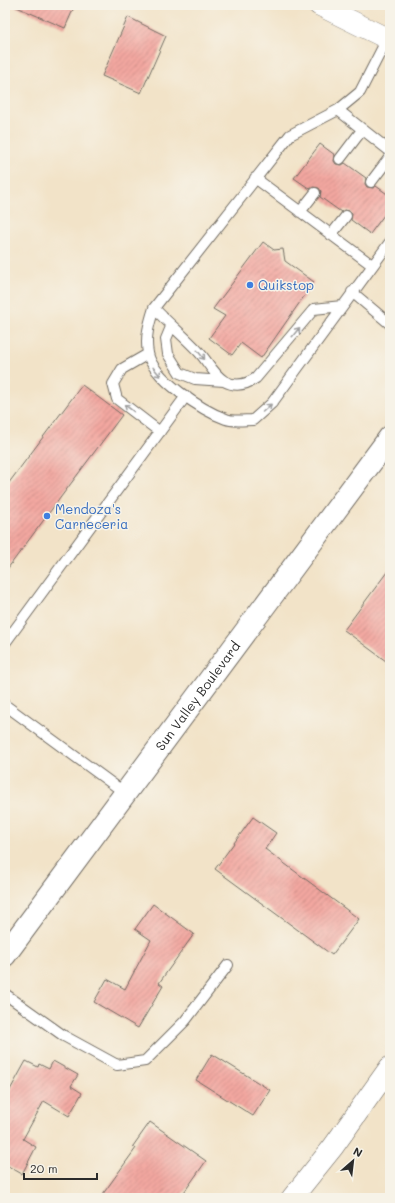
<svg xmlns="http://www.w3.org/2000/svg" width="395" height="1203" viewBox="0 0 395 1203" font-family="Mali,sans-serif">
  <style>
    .building { fill: url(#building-hatch) }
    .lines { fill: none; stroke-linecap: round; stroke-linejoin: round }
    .service-casing { stroke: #716b62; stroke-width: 12 }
    .minor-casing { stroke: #716b62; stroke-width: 22 }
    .primary-casing { stroke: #716b62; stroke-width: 24 }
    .service { stroke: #fff; stroke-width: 10 }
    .minor { stroke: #fff; stroke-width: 21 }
    .primary { stroke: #fff; stroke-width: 22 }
    .oneway { stroke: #a0a0a0 }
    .shop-dot { fill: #3f7fe0; stroke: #f7f3e8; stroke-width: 1.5 }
    .labels { text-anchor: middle; stroke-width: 3; stroke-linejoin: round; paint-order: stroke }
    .shop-label { font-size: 13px; fill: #366cbe; stroke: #f7f3e8; text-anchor: start }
    .street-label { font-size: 13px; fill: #2b2b2b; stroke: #f7f3e8 }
  </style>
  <defs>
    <pattern id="building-hatch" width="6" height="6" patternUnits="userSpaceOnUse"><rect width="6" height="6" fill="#f3a7a0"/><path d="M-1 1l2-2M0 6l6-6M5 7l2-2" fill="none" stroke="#c58883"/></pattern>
  </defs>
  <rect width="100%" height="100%" fill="#f7f3e8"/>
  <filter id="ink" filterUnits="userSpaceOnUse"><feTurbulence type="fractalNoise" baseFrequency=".025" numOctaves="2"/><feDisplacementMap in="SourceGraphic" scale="8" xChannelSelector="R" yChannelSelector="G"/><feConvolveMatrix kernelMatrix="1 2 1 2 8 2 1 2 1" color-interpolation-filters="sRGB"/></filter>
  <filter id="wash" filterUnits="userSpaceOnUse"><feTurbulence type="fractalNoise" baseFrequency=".012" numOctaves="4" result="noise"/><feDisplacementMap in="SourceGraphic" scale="16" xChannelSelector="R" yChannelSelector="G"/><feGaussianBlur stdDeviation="0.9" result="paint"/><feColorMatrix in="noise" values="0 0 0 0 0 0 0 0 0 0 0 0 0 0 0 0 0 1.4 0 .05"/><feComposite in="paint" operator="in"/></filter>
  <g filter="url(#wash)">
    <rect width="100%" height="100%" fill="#f2e3c8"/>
    <g id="blocks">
      <path class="building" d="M12,5H75L65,28Z
        M128,17L166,36L141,93L102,76Z
        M320,144L335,155L334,161L336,164L342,165L345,163L366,178L365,184L367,187L373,188L376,186L390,196V207L370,234L351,220L352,214L350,211L344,210L341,212L320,197L321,191L319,188L313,187L310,189L294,178Z
        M263,242L274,250L283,249L285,261L314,282L261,358L241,343L232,355L209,338L225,316L213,309Z
        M82,385L122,415L5,572V488Z
        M390,568V664L344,630Z
        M253,817L276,833L265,849L359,919L332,955L215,869Z
        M153,904L194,934L159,983L163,986L138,1028L94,1002L107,979L125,989L151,940L135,929Z
        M212,1054L270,1090L253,1116L196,1080Z
        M26,1061L38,1067L39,1064L49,1069L53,1061L78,1075L71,1086L82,1093L69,1116L44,1101L23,1139L36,1147L22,1174L8,1166L5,1171V1099Z
        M150,1122L206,1161L180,1198H100L136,1148L133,1146Z"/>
    </g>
  </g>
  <g filter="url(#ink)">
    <use href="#blocks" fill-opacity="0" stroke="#716b62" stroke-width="1"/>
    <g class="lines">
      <defs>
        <path id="service" d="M387,39L360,92L338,110L290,135L154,308C149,324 145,337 148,353C152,378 203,411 226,419C233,422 245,420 253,420L272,403L390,242
          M338,110L390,151
          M340,159L362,130
          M255,178L372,265
          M371,182L390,157
          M300,212L315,193
          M331,235L346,216
          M352,292L390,324
          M154,308C168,323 184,336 198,351C207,360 213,374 224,381C235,387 246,385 256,378L314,309L342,306
          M171,327L166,339L168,354L180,373L195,379L224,381
          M148,354L122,369L113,384L117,399L160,432
          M5,643L186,396
          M5,705L125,793
          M5,994L64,1036L117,1065L145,1061L185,1021L228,965"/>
        <path id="minor" d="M319,5L390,40
          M292,1198L333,1147L390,1067"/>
        <g id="primary">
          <path id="s1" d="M5,955L390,437"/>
        </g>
      </defs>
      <use href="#service" class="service-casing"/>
      <use href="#minor" class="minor-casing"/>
      <use href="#primary" class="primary-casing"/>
      <use href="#service" class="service"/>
      <use href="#minor" class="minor"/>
      <use href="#primary" class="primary"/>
    </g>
    <defs><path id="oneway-shaft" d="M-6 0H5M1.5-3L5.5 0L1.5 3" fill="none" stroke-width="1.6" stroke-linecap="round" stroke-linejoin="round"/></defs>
    <g class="oneway">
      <use href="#oneway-shaft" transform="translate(296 332) rotate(-51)"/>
      <use href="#oneway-shaft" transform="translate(201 355) rotate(51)"/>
      <use href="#oneway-shaft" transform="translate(157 372) rotate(50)"/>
      <use href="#oneway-shaft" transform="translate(129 408) rotate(-143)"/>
      <use href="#oneway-shaft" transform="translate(267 408) rotate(-42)"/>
    </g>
  </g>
  <g class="shop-dot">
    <circle cx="250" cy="285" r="4"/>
    <circle cx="47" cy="516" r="4"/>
  </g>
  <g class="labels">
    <g class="shop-label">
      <text x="258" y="290">Quikstop</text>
      <text x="55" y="514">Mendoza's<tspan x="55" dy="15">Carneceria</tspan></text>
    </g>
    <g class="street-label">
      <text dy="5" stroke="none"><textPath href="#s1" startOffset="323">Sun Valley Boulevard</textPath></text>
    </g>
  </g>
  <rect width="395" height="1203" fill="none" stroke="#f7f3e8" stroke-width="20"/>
  <g transform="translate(353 1161) rotate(28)" stroke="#f7f3e8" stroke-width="3" paint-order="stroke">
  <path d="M0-3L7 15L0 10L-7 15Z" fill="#2b2b2b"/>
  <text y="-6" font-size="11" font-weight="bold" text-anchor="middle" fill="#2b2b2b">N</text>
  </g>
  <path d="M24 1173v6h73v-6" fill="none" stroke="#2b2b2b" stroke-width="2"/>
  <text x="30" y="1173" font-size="12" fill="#2b2b2b" stroke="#f7f3e8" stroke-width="3" paint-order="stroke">20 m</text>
</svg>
